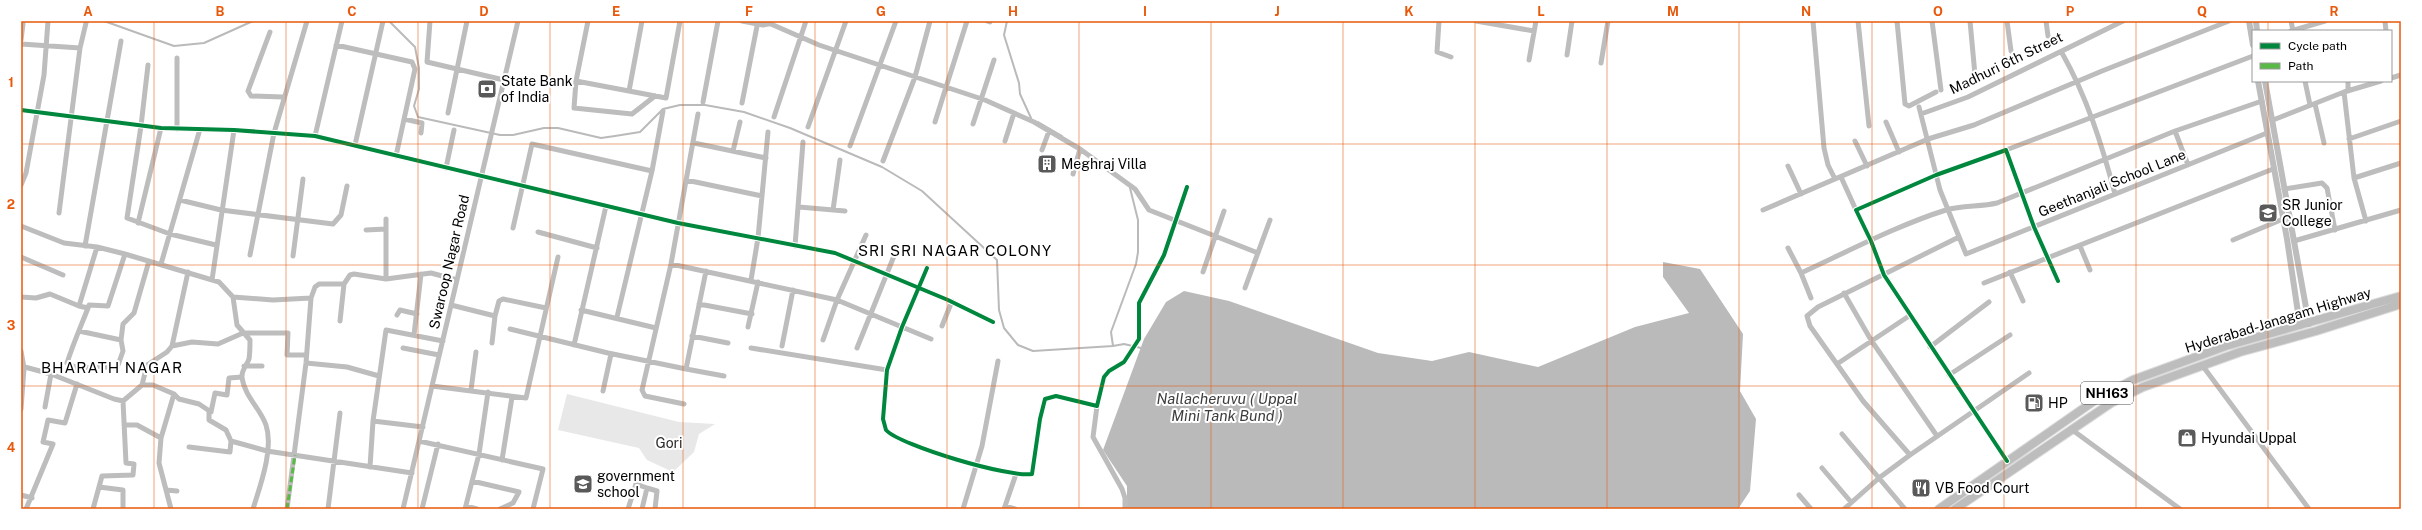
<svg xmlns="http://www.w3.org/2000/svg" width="2422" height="530" viewBox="0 0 2422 530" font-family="'Public Sans',sans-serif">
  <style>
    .green { fill: #e8e8e8 }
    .water { fill: #bababa }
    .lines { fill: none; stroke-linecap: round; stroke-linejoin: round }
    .stream { stroke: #bababa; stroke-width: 2 }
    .trunk-casing { stroke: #dbdbdb; stroke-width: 10 }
    .minor { stroke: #bdbdbd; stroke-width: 5 }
    .tertiary { stroke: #bdbdbd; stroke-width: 6 }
    .trunk { stroke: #bdbdbd; stroke-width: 8 }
    .quiet { stroke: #58b947; stroke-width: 3; stroke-dasharray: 6 3; stroke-linecap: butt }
    .cycleway-casing { stroke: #fff; stroke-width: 6 }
    .cycleway { stroke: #00873e; stroke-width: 4 }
    .grid { fill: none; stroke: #e8590c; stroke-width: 1; stroke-opacity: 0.55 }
    .labels { text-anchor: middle; stroke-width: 4; stroke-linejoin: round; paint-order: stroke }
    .shield { fill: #fff; stroke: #4c4c4c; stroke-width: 1 }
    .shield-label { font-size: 13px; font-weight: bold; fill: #000 }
    .street-label { font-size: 14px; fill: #000; stroke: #fff }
    .poi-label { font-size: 14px; fill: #000; stroke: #fff; text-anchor: start }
    .park-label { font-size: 14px; fill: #2c2c2c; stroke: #fff }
    .neighbourhood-label { font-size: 15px; letter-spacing: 1px; fill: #000; stroke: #fff }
    .water-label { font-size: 15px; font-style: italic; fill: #3d3d3d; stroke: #fff }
    .neatline { fill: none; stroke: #e8590c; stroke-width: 1.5 }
    .grid-label { font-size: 13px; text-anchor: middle; font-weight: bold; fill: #e8590c }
  </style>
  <rect width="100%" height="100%" fill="#fff"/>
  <path class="green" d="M567,394L679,422L715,424L699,434L694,452L673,472L647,460L639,448L558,430Z"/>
  <path class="water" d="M1663,262L1700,269L1743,334L1740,391L1756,419L1750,491L1738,509H1127V486L1103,450L1144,339L1166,302L1184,291L1229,301L1378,353L1432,361L1469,352L1538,367L1635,327L1689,313L1663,277Z"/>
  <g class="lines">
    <path class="stream" d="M104,21L174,46L204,43L253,21
      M389,21L415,47L419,68V89L414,106L418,117L500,135H513L544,128H558L601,138L615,136L640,132L663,109L680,105H705L744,112L790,128L882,167L922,191L997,260L999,310L1004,328L1018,345L1033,351L1113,346
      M1007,21L1004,35L1019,83L1020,94L1031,118
      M1038,122L1062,136
      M1130,188L1138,220V252L1136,264L1111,332L1113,346L1124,344L1141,348"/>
    <defs>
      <path id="trunk" d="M1939,509L2097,399L2133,380L2226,346L2401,296
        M1955,509L2111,403L2143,387L2240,352L2316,331L2401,304"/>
    </defs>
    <use href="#trunk" class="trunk-casing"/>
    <path class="minor" d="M430,21L427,62L504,80
      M588,21L576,81L574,108L632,114L655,96
      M742,21L763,25L768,24
      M764,21L819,45L985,100L1034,122L1080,149L1135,189L1149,210L1258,253
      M987,21L990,22
      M1439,21L1437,52L1451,57
      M1476,21L1534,31
      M1813,21L1824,148L1828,165L1835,179
      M1858,21L1869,126
      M1897,21L1905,104L1909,106L1936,92
      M1932,21L1941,90
      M1970,21L1975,75
      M2007,21L2011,51
      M2046,21L2048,36
      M2291,21L2293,31
      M2385,21L2386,31
      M2291,31L2325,21
      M270,32L248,91L251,96L283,97
      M21,40L23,24
      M21,44L80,48
      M336,45L412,62L415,69L396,156
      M2062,53C2087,97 2102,145 2115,194
      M1567,55L1572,21
      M1529,60L1536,21
      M1601,63L1608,21
      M148,65L141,126L127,218L170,234L216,245
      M2391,78L2401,75
      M576,81L666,98L680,21
      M2305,81L2310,105
      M2348,81V91
      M629,91L642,21
      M2344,92L2354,178L2366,221
      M703,102L718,21
      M742,103L758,21
      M2315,104L2324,143
      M1919,107L1940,190L1966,254L2267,133
      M21,110L161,128L234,130L315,136L678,223L835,253L948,300L993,322
      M448,113L467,21
      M1921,114L1968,97L2123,21
      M774,117L806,21
      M404,119L422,123L421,133
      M2273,120L2344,92L2381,81
      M935,122L967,21
      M1886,122L1899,152
      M973,124L994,60
      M808,127L846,21
      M177,129V58
      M2175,131L2188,165
      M315,136L342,21
      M2349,139L2401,121
      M1005,141L1014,113
      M1855,141L1867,166
      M694,143L766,158
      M355,145L383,21
      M850,146L896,21
      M1042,150L1049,131
      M2006,150L2253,56
      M733,151L740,122
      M883,161L915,77L930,21
      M1788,166L1801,194
      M446,168L454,130
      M1073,174L1080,149
      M1841,177L1856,210
      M2354,178L2401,163
      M686,180L762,196
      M21,185L26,173L44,75L48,21
      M2284,189L2322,183L2327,188L2335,230
      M180,200L221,210L333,224L341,215L347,186
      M799,207L845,211
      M833,210L840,160
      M1763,210L1928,139L1974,125L2102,71L2229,21
      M59,213L80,48L86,23
      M386,219V279
      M138,223L161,128
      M21,226L64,243L97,247L125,254L219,282L233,297L237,325L250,340C250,346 250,353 249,359C247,365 241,370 242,378C245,397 260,408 266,425C274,449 260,486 253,509
      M513,228L532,144L652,171
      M366,230L386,229
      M538,232L597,248
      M2233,240L2283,219
      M2294,241L2401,210
      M85,246L121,41
      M795,246L803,142
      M2080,246L2090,270
      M1788,248L1801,273
      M250,255L274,133L307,21
      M293,256L303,179
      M21,257L63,275
      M161,264L200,129
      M671,264L837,300L931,339
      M927,268L902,327L887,370L883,419L886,430C901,446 1010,478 1032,474L1040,419L1045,399L1056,396L1097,406L1104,377L1109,371L1124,362L1139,339V303L1164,255L1187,187
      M1203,272L1224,211
      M2010,272L2023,301
      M212,280L234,130
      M751,280L758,238L768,132
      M1984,283L2273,169
      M1245,288L1270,220
      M1844,293L1871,340L1937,436
      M21,297L36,298L50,294L79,306L97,247
      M233,297L273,300L311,298
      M1811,298L1801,273C1847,252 1898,225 1946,210C1962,205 1981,207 1997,203L2175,131L2262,101
      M699,304L752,314
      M451,305L495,316L492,343
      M88,308L89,305L108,306L125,254
      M581,310L656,328
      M397,315L400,310L417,314
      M495,316L499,301L503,299L546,308
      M617,317L652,171L663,111
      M340,321L344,284
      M942,326L952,301
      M748,327L758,282
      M510,329L608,353L686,369L706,271
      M79,331L121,340L123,351L117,368L94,366L90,369L82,365L77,368L67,363C73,344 81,326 88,308L79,306
      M414,335L421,274
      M692,336L728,343
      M121,340L123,324L134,313L149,261
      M823,340L837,300L866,235
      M574,345L606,206
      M172,346L188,272
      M782,346L793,290
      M1930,347L1989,302
      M403,348L439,355
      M751,348L887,370
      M857,348L894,256
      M21,351L24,368L21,409
      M306,363L347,367L379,376
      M1837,364L1909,316
      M2202,365L2309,509
      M21,366L51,374L114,399L123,401L142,385H153L174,394L179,399L199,404L211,412H209V420L226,430L231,441L267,451L412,473
      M244,366H262
      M686,369L724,376
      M1949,375L2010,335
      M142,385L147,365L167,352L172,346L192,342L218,344L243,333H288L287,355H306
      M432,386L526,398L558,257
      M471,390L476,352
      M603,391L611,354
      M684,404L645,396L642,390L671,264L698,114
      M1097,406L1093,437L1122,489L1125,498V509
      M45,407L51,374
      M211,412L215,393L227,395L229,378L242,377
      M373,421L423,427
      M124,425H137L161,438
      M2071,429L2180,509
      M1842,434L1905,509
      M419,441L543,469L533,509
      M189,447L230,452L231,441
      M1910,455L1863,401L1810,326L1807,316L1818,307L1959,237
      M502,460L512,397
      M2007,461L1884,275L1871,241L1856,210L1936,175L2006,150L2034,227L2058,281
      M370,467L373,421L386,330L443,341
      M1822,468L1851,502
      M472,481L519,492L513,503L500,509
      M99,487L123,490V509
      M647,488L657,491L655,509
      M166,490L177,491
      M21,495L32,498
      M1799,495L1811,509
      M466,506L477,509
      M1005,506L1015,509
      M26,509L53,444L43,442L48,420L65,423L77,384
      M93,509L102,476L133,475L134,464L126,463L123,401
      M171,509L159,463L161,438L174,394
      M287,509L306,363L311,298L315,287L319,284H344L350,275L354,274L386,279L431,273L457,280
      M328,509L340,413
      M403,509L518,21
      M422,509L438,444
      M465,509L479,454L488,392
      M628,509L636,484L647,488L642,509
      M963,509L982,446L998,361
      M1004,509L1016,474
      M1844,509L1879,478L1910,455L2029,373"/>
    <path class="tertiary" d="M2249,21L2253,45
      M2256,21L2257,31
      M2258,81L2287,239L2300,326
      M2265,81L2309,324"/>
    <use href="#trunk" class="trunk"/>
    <path class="quiet" d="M287,509L295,455"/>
    <defs>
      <path id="cycleway" d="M21,110L161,128L234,130L315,136L678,223L835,253L948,300L993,322
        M927,268L902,327L887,370L883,419L886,430C901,446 1010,478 1032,474L1040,419L1045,399L1056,396L1097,406L1104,377L1109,371L1124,362L1139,339V303L1164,255L1187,187
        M2007,461L1884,275L1871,241L1856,210L1936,175L2006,150L2034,227L2058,281"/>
    </defs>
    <use href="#cycleway" class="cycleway-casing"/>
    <use href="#cycleway" class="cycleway"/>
  </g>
  <path class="grid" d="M154,21V509M286,21V509M418,21V509M550,21V509M683,21V509M815,21V509M947,21V509M1079,21V509M1211,21V509M1343,21V509M1475,21V509M1607,21V509M1739,21V509M1872,21V509M2004,21V509M2136,21V509M2268,21V31M2268,81V509M21,144H2401M21,265H2401M21,386H2401"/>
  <defs>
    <symbol id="bank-square" viewBox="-11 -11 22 22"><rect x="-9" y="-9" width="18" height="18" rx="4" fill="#595959" stroke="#fff"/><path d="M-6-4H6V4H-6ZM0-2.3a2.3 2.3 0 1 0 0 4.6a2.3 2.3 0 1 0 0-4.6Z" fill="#fff"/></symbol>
    <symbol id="building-square" viewBox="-11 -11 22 22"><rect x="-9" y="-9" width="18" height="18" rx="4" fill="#595959" stroke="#fff"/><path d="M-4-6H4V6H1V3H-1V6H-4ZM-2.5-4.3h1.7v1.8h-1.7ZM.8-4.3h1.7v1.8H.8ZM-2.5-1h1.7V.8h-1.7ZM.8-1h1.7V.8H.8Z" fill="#fff"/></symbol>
    <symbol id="university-square" viewBox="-11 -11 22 22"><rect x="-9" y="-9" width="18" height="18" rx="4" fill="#595959" stroke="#fff"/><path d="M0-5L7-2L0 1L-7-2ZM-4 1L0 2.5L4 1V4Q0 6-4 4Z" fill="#fff"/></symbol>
    <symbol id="fuel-square" viewBox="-11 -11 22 22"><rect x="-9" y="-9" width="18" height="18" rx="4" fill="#595959" stroke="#fff"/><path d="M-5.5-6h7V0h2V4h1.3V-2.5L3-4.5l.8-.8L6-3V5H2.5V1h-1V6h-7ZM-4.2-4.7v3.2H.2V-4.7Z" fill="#fff"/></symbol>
    <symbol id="shop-square" viewBox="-11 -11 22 22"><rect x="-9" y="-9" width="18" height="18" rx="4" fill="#595959" stroke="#fff"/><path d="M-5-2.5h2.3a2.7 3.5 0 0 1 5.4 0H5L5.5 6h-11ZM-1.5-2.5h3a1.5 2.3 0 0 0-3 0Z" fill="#fff"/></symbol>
    <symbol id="school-square" viewBox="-11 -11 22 22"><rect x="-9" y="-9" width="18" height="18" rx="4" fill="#595959" stroke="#fff"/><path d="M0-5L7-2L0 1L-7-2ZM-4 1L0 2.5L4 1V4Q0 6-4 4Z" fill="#fff"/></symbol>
    <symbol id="restaurant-square" viewBox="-11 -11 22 22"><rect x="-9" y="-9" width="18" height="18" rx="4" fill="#595959" stroke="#fff"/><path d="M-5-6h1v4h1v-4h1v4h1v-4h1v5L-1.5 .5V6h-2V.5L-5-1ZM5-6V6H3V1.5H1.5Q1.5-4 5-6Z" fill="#fff"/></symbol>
  </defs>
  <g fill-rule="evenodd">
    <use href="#bank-square" x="476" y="78" width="22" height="22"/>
    <use href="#building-square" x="1036" y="153" width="22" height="22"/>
    <use href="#university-square" x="2257" y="202" width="22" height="22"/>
    <use href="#fuel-square" x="2023" y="392" width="22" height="22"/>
    <use href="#shop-square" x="2176" y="427" width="22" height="22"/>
    <use href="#school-square" x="572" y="473" width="22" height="22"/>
    <use href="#restaurant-square" x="1910" y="477" width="22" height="22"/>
  </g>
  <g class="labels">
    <rect class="shield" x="2081" y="382" width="52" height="22" rx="3"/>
    <g class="shield-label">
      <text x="2107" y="398">NH163</text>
    </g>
    <g class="street-label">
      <text transform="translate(2006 63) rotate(-26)" y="5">Madhuri 6th Street</text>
      <text transform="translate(2112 183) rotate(-22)" y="5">Geethanjali School Lane</text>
      <text transform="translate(449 262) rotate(-77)" y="5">Swaroop Nagar Road</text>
      <text transform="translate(2278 320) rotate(-17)" y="5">Hyderabad-Janagam Highway</text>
    </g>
    <g class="poi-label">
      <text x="501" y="86">State Bank<tspan x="501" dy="16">of India</tspan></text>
      <text x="1061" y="169">Meghraj Villa</text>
      <text x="2282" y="210">SR Junior<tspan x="2282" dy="16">College</tspan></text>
      <text x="2048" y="408">HP</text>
      <text x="2201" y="443">Hyundai Uppal</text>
      <text x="597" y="481">government<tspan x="597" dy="16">school</tspan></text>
      <text x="1935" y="493">VB Food Court</text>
    </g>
    <g class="park-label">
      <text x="669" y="448">Gori</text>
    </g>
    <g class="neighbourhood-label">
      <text x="955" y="256">SRI SRI NAGAR COLONY</text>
      <text x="112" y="373">BHARATH NAGAR</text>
    </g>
    <g class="water-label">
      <text x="1227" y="404">Nallacheruvu ( Uppal<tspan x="1227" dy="17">Mini Tank Bund )</tspan></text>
    </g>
  </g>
  <rect width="2422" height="530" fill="none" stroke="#ffffff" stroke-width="44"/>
  <rect x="2252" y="30" width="140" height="52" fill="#ffffff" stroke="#999999"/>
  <rect x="2260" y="43" width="20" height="6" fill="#00873e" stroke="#999999"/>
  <text x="2288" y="50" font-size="12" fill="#000000">Cycle path</text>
  <rect x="2260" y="63" width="20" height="6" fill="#58b947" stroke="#999999"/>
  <text x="2288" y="70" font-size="12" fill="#000000">Path</text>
  <rect x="22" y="22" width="2378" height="486" class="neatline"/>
  <g class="grid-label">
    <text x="88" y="16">A</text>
    <text x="220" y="16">B</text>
    <text x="352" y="16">C</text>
    <text x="484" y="16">D</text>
    <text x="616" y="16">E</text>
    <text x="749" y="16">F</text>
    <text x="881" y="16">G</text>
    <text x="1013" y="16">H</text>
    <text x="1145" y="16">I</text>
    <text x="1277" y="16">J</text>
    <text x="1409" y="16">K</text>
    <text x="1541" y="16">L</text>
    <text x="1673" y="16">M</text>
    <text x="1806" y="16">N</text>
    <text x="1938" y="16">O</text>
    <text x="2070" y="16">P</text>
    <text x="2202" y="16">Q</text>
    <text x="2334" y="16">R</text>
    <text x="11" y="87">1</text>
    <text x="11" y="209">2</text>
    <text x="11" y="330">3</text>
    <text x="11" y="452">4</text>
  </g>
</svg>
